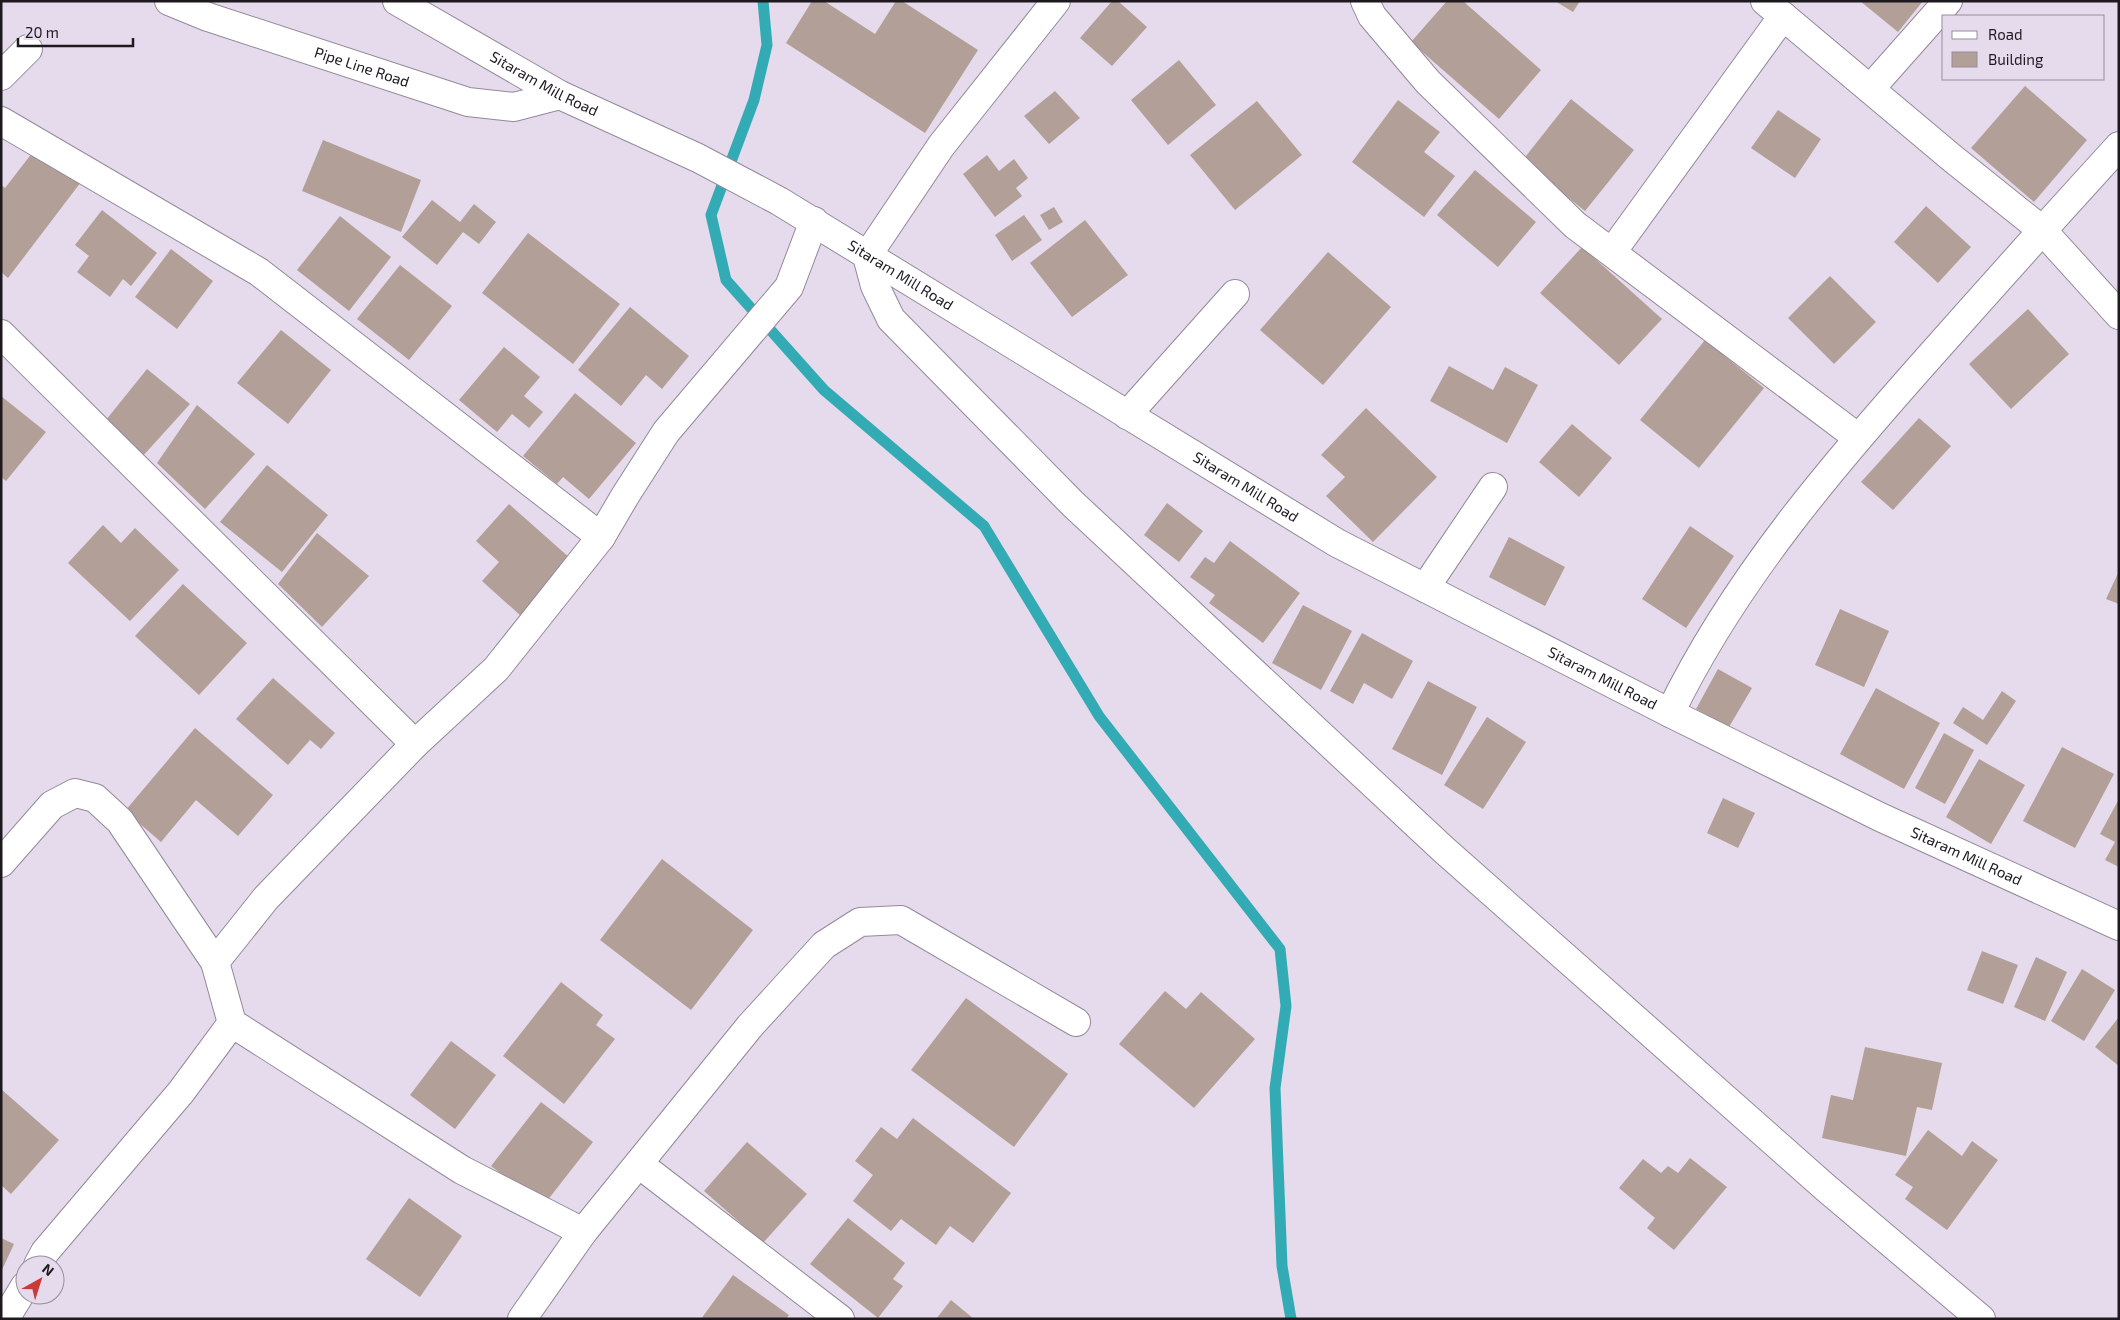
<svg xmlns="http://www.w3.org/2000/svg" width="2120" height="1320" viewBox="0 0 2120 1320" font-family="'Exo 2',sans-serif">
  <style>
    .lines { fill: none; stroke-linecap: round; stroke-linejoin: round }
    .stream { stroke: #33abb5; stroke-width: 11 }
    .building { fill: #b29f97 }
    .minor-casing { stroke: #938999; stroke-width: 30 }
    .major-casing { stroke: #938999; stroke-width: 30 }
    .minor { stroke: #fff; stroke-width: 28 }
    .major { stroke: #fff; stroke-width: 28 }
    .labels { text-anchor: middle; stroke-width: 4.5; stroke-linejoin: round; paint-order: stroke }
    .street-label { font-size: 15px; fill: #1d191f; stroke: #e6dbec }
  </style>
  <rect width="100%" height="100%" fill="#e6dbec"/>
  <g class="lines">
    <path class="stream" d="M763,1L767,45L754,100L711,215L726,280L824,390L984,526L1099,716L1280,949L1286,1006L1275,1088L1282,1266L1291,1319"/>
  </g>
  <path class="building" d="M812,1H824L875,34L896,1H902L978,50L925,133L786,43Z
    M1112,1H1118L1147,27L1112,66L1080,38Z
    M1447,1H1463L1541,70L1499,119L1411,42Z
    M1555,1H1580L1573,12Z
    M1860,1H1923L1898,32Z
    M1179,60L1216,105L1168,145L1131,100Z
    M2025,86L2087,140L2034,202L1971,148Z
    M1055,91L1080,118L1049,144L1024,116Z
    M1571,99L1634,150L1585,211L1522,161Z
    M1398,100L1440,132L1424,152L1455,176L1424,217L1352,162Z
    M1257,101L1302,155L1235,210L1190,155Z
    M1778,110L1821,139L1795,178L1751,148Z
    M323,140L421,180L401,232L302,191Z
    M36,148L81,182L8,278L1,272V185L5,188Z
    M987,155L999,171L1014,159L1028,178L1016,188L1022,196L995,217L963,174Z
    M1475,170L1536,222L1498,267L1437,215Z
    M432,200L460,222L474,204L496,222L479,244L463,232L437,265L402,237Z
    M1926,206L1971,247L1938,283L1894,242Z
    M1054,207L1063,222L1049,230L1040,215Z
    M102,210L157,253L131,286L123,279L110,297L77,272L89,256L75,245Z
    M1024,215L1042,240L1012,261L995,235Z
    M340,216L391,257L349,311L297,270Z
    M1085,220L1128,275L1072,317L1030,263Z
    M528,233L620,304L573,364L482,293Z
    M1582,247L1662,319L1619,365L1540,293Z
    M171,249L213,281L177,329L135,297Z
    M1328,252L1391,307L1323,385L1260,330Z
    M400,265L452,306L409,360L357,319Z
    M1830,276L1876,322L1834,364L1788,318Z
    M630,307L689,356L662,389L646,375L621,406L578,370Z
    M2028,309L2069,354L2011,409L1969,364Z
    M281,330L331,370L288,424L237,383Z
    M1705,340L1764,388L1699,468L1640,420Z
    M504,347L540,377L524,396L543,412L529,428L512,414L497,432L459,400Z
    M1449,366L1493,390L1505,367L1538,385L1507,443L1430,401Z
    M147,369L190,404L142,457L106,420Z
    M575,393L636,443L589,499L563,477L557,484L523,456Z
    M1,396L46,432L6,481L1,477Z
    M197,405L255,454L205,509L157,463Z
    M1366,408L1437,477L1373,542L1326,496L1345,477L1321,455Z
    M1919,418L1951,446L1893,510L1861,482Z
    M1572,424L1612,458L1579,497L1539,462Z
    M267,465L328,515L282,572L220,522Z
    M1167,503L1203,531L1179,562L1144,535Z
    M509,504L571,559L521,616L482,581L499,562L476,541Z
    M103,525L121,543L135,528L179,570L130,621L68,563Z
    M1690,526L1734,556L1686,628L1642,599Z
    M317,533L369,576L322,627L278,584Z
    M1509,537L1565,567L1545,606L1489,577Z
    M1230,541L1300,593L1263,643L1209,603L1215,595L1190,577L1205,557L1214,563Z
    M2119,571V604L2106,599Z
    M183,584L247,643L199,695L135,636Z
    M1303,605L1352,631L1321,690L1272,663Z
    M1840,609L1889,631L1864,687L1815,665Z
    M1362,633L1413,661L1392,699L1364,683L1353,704L1330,691Z
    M1718,669L1752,688L1729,727L1696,709Z
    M273,678L335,733L321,749L310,740L288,765L236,719Z
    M1428,681L1477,707L1442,775L1392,749Z
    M1876,688L1940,723L1904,789L1840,754Z
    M2002,691L2016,701L1987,745L1953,723L1963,707L1983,720Z
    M1487,717L1526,742L1483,809L1444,785Z
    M195,728L273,795L238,836L196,800L161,842L125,811Z
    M1944,733L1974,750L1945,804L1915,788Z
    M2062,747L2114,774L2075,848L2023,821Z
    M1979,759L2025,785L1991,844L1946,817Z
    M1723,798L1755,813L1738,848L1707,833Z
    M2119,799V867L2105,860L2115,842L2100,834Z
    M662,859L753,930L691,1010L600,940Z
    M1982,951L2018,965L2003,1004L1967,990Z
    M2036,957L2067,972L2045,1021L2014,1007Z
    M2082,969L2115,990L2084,1041L2051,1021Z
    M561,982L603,1015L596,1025L615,1039L564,1104L503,1056Z
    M1165,991L1186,1009L1201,992L1255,1039L1194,1108L1119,1044Z
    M966,998L1068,1074L1014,1147L911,1070Z
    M2119,1017V1066L2095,1047Z
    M451,1041L496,1075L455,1129L410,1095Z
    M1865,1047L1942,1063L1932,1110L1917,1107L1906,1156L1822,1138L1831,1095L1853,1100Z
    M1,1089L59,1140L11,1194L1,1185Z
    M541,1102L593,1142L543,1206L491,1166Z
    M913,1118L1011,1193L973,1243L950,1226L936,1245L901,1219L891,1231L853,1201L873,1175L855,1161L881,1127L897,1139Z
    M1928,1130L1962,1156L1972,1141L1998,1160L1947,1230L1905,1199L1913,1187L1895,1175Z
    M747,1142L807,1194L763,1243L704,1191Z
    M1690,1158L1727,1187L1674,1250L1647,1228L1655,1218L1619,1188L1643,1159L1661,1173L1668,1166L1678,1173Z
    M409,1198L462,1236L420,1297L366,1259Z
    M848,1218L905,1263L893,1279L903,1286L878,1318L810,1264Z
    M1,1238L14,1244L1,1272Z
    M733,1275L789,1315L786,1319H701Z
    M951,1300L974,1319H936Z"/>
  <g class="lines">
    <defs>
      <g id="minor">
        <path id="s1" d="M169,1L208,17L468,102L514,107L560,95"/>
        <path d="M1056,1L941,146L867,256L875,286L891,319L1073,504L1443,849L1826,1188L1981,1319"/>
        <path d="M1365,1L1372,16L1428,82L1575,225L1857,437"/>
        <path d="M1765,1L1952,158L2042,230L2119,315"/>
        <path d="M1,76L28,49"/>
        <path d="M1870,89L1948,1"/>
        <path d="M1,121L259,272L601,537"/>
        <path d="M1612,252L1783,16"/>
        <path d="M1,334L415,744"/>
        <path d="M1127,415L1235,294"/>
        <path d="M1425,588L1493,487"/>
        <path d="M1670,713C1734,580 1834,464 1932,354C1994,284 2056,215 2119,146"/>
        <path d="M1,863L52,805L75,793L95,798L120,821L215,962"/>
        <path d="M639,1164L840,1319"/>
        <path d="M583,1232L462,1170L232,1023L215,962L266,898L415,744L496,669L601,537L625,496L666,432L789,287L814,221"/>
        <path d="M38,1265L45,1252L181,1092L232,1023"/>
        <path d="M5,1319L25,1286"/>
        <path d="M522,1319L583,1232L750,1026L824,945L860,922L901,920L1076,1022"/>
      </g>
      <g id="major">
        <path id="s2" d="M397,1L560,95L698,158L779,201L1337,543L1670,713L1880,817L2119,926"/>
      </g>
    </defs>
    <use href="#minor" class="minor-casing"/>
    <use href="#major" class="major-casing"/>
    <use href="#minor" class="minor"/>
    <use href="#major" class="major"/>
  </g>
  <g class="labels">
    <g class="street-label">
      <text dy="5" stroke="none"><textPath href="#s1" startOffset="204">Pipe Line Road</textPath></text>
      <text dy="5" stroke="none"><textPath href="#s2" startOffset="169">Sitaram Mill Road</textPath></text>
      <text dy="5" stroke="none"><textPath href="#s2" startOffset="574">Sitaram Mill Road</textPath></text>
      <text dy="5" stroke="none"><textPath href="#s2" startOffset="979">Sitaram Mill Road</textPath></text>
      <text dy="5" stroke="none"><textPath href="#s2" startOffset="1384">Sitaram Mill Road</textPath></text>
      <text dy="5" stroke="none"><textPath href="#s2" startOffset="1789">Sitaram Mill Road</textPath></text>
    </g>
  </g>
  <rect width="2120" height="1320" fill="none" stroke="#1d191f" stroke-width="5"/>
  <rect x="1942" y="15" width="162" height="65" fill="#e6dbec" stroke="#968d9a"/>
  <rect x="1952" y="31" width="25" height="8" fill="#ffffff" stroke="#968d9a"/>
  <text x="1988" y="40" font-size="15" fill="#1d191f">Road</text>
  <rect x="1952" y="52" width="25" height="15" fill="#b29f97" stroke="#968d9a"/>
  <text x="1988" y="65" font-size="15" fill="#1d191f">Building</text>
  <g transform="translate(40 1280) rotate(39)"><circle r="24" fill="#e6dbec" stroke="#968d9a"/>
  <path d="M0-4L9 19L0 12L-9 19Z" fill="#c93a38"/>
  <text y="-8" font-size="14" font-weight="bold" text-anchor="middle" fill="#1d191f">N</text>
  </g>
  <path d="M18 38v8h115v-8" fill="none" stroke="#1d191f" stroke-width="2.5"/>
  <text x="25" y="38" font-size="15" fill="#1d191f" stroke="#e6dbec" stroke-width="4" paint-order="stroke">20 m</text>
</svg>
